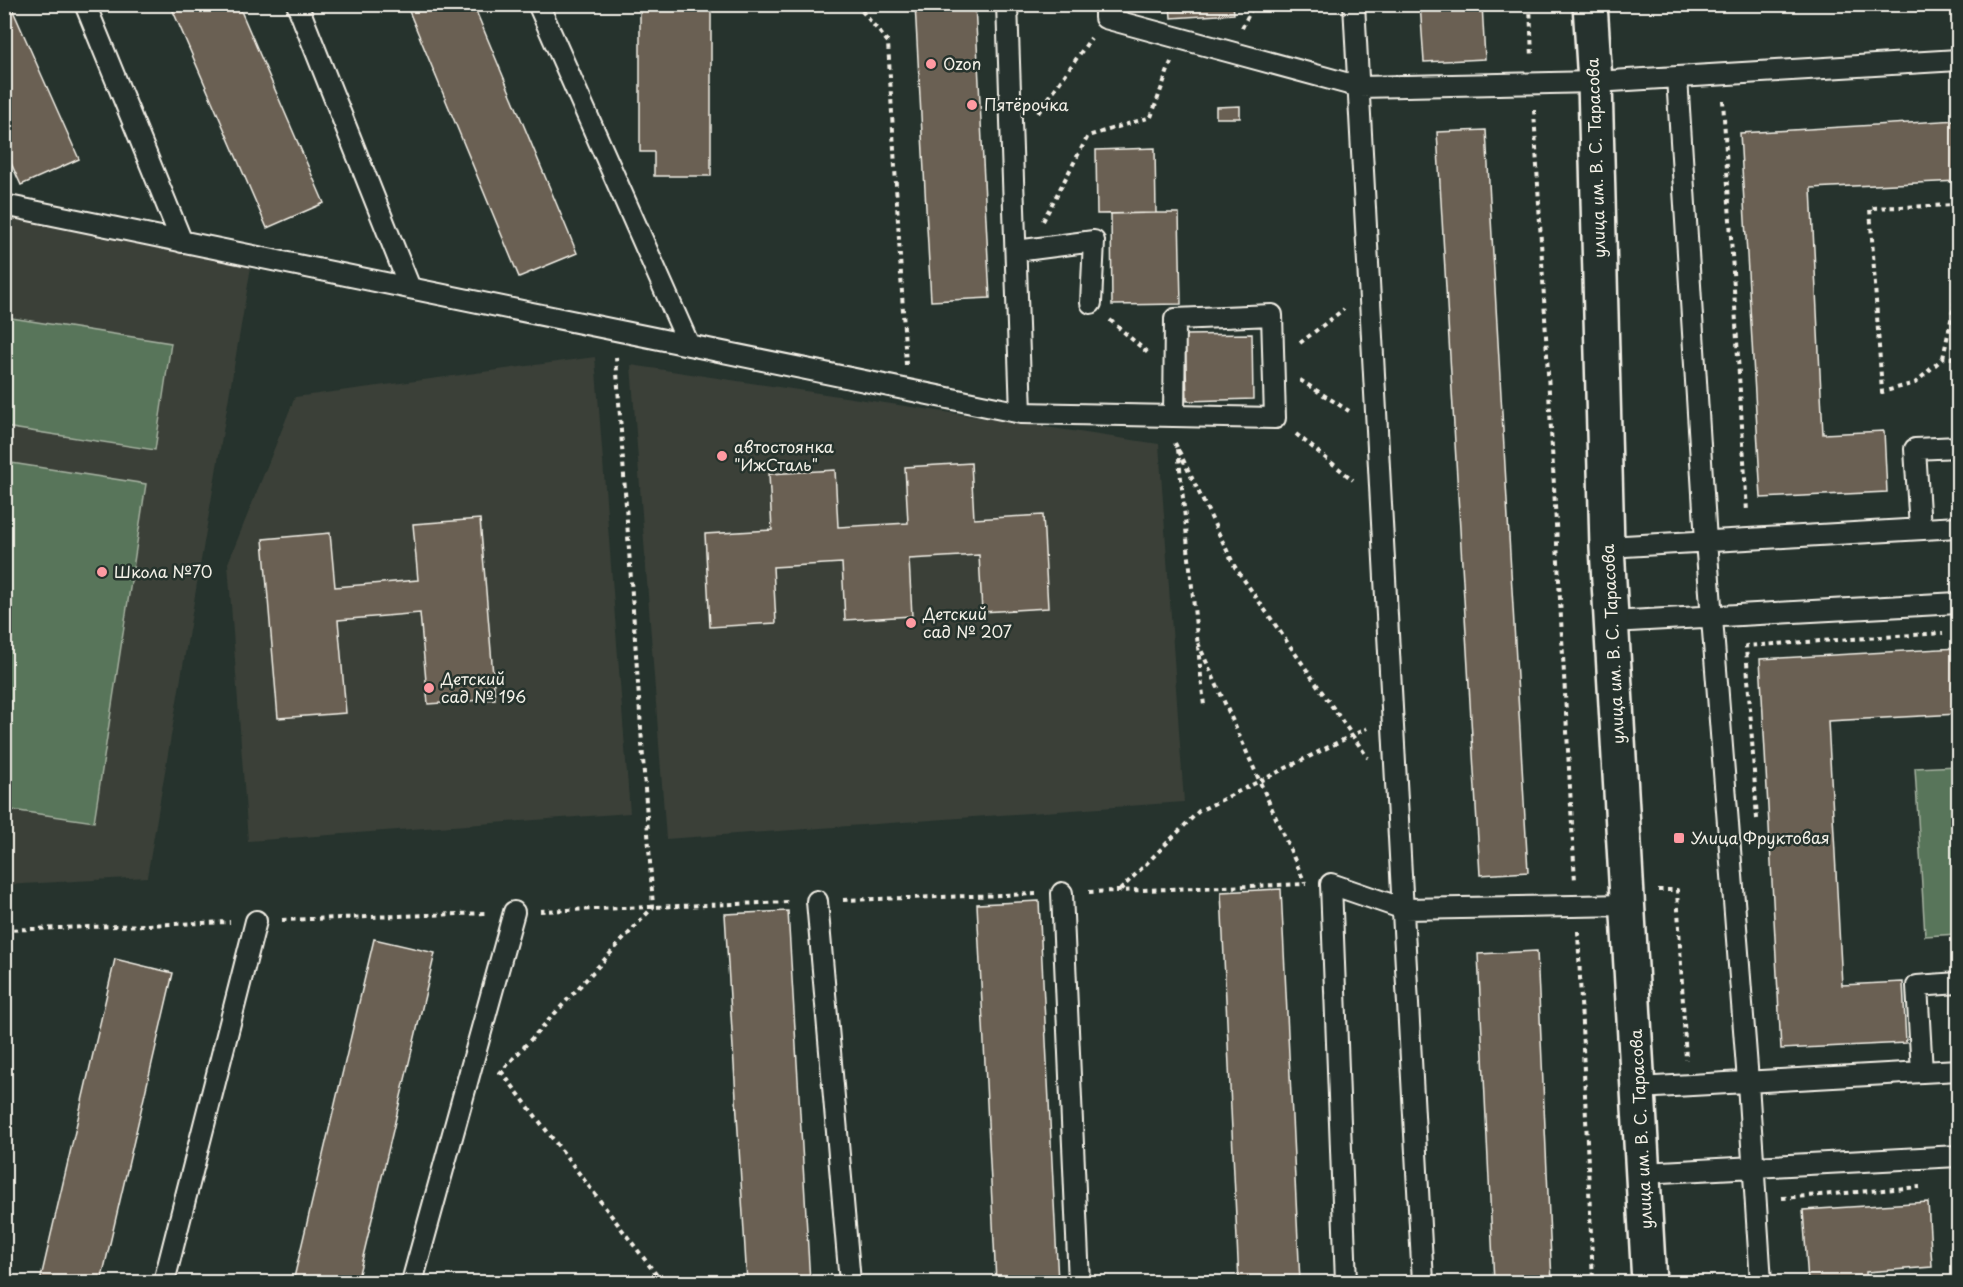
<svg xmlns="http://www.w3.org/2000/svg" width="1963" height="1287" viewBox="0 0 1963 1287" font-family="'Playpen Sans',sans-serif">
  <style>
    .built { fill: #3a4038 }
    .green { fill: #59745a; stroke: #a6b2a1; stroke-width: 1.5 }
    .building { fill: #6a6053; stroke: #f4f1e8; stroke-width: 1.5 }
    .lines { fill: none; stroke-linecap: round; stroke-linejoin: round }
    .lane-casing { stroke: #f4f1e8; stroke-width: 24 }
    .secondary-casing { stroke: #f4f1e8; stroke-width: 38 }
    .path { stroke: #f4f1e8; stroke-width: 4; stroke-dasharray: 4.5 4.5; stroke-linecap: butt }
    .lane { stroke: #26332d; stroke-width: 20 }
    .secondary { stroke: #26332d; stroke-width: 33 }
    .poi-dot { fill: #ff9aa2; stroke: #26332d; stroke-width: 2 }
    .labels { text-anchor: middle; stroke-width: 5; stroke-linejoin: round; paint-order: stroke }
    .poi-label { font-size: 16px; fill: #f4f1e8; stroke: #26332d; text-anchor: start }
    .street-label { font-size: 16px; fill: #f4f1e8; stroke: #26332d }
  </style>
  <rect width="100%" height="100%" fill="#26332d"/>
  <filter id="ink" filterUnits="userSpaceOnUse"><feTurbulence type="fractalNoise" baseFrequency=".0167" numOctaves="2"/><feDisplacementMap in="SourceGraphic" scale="12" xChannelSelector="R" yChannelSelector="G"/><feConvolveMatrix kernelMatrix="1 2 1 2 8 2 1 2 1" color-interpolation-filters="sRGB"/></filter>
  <g filter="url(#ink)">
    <path class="built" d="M5,217L251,267L147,877L5,885Z
      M595,357L630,813L248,841L228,563L295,397Z
      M631,365L1159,444L1184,802L666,839Z"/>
    <path class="green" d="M5,317L171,343L155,450L5,427Z
      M5,462L146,484L94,822L5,809Z
      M1958,766V934L1925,936L1915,768Z"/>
    <path class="building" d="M4,4H10L79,159L21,185L4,148Z
      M170,4H238L324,203L267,228Z
      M406,4H473L577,253L519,277Z
      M640,4H711V176H654V152H640Z
      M915,4H975L990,298L931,301Z
      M1170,4H1233L1234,14L1171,18Z
      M1420,4H1482L1485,59L1424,62Z
      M1240,106V118H1216V107Z
      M1958,120V181L1811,188L1823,434L1884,431L1887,492L1761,498L1740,133Z
      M1486,130L1528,872L1480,875L1437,132Z
      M1155,148L1156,213L1097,214L1096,150Z
      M1156,213H1179L1181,304L1112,305L1111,214Z
      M1252,334L1253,399L1187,401L1185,335Z
      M971,463L974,519L1043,515L1048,608L982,612L979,555L909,559L912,616L845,620L842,563L773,567L776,623L710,627L705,534L772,530L769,474L835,470L838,527L908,523L905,467Z
      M480,519L495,699L428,704L420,613L338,620L346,713L278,718L263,539L330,533L335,587L418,580L413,524Z
      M1958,648V714L1828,721L1842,985L1903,982L1906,1043L1781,1049L1760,659Z
      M1281,889L1300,1282H1239L1221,892Z
      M1039,901L1058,1282H996L977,904Z
      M788,911L810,1282H747L725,914Z
      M374,939L435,953L357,1282H293Z
      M1537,951L1552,1282H1494L1478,954Z
      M115,959L173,973L101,1282H40Z
      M1928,1202L1932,1267L1866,1272V1282H1808L1803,1210Z"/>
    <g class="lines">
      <defs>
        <path id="lane" d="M85,4L182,242
          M297,4L410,288
          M538,4L689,345
          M1007,4L1021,413
          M1105,4V18L1360,87L1595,82L1958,60
          M1354,4L1423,1282
          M1677,77L1706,541L1747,1068L1761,1282
          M4,205L1021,413L1275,418L1272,315L1175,319L1174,416
          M1016,251L1094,241L1091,303
          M1920,529L1915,449L1958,447
          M1607,547L1958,527
          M1611,622L1958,603
          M1062,893L1079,1282
          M817,901L850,1282
          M1922,1072L1917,986L1958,983
          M1638,1088L1958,1070
          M1643,1173L1958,1156
          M164,1282L256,921
          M412,1282L514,912
          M1346,1282L1331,884L1404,909L1628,905"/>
        <path id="secondary" d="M1590,4L1595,82L1607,547L1649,1282"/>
      </defs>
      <use href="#lane" class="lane-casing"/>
      <use href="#secondary" class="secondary-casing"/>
      <path class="path" d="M856,4L888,42L906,365
        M1530,4L1532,58
        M1242,28L1254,4
        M1723,100L1747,512
        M1534,110L1575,882
        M1038,113L1091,38
        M1958,205L1870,208L1882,392L1915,383L1943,358H1958
        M1043,221L1088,136L1151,117L1171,62
        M1110,320L1149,354
        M1300,343L1344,309
        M1943,358L1955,301L1958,293
        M1300,380L1349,411
        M1296,434L1353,480
        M1175,443L1235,567L1368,758
        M1178,449L1204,706
        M1198,643L1305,883
        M1757,819L1746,646L1943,633
        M1120,890L1199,811L1367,728
        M1658,890H1677L1686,1060
        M1089,892L1306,884
        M843,900L1036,894
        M540,911L790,902
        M282,920L487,913
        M4,930L230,922
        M1578,931L1593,1282
        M501,1071L662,1282
        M499,1074L653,907L616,357
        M1782,1198L1920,1187"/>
      <use href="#lane" class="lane"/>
      <use href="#secondary" class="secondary"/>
    </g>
  </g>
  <g class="poi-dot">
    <circle cx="931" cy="64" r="6"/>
    <circle cx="972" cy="105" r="6"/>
    <circle cx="722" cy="456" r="6"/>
    <circle cx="102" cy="572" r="6"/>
    <circle cx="911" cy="623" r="6"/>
    <circle cx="429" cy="688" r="6"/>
    <rect x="1673" y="832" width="12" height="12" rx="3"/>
  </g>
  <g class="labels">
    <g class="poi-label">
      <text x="943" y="70">Ozon</text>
      <text x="984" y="111">Пятёрочка</text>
      <text x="734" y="453">автостоянка<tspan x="734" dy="18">"ИжСталь"</tspan></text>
      <text x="114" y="578">Школа №70</text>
      <text x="923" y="620">Детский<tspan x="923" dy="18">сад № 207</tspan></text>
      <text x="441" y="685">Детский<tspan x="441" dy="18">сад № 196</tspan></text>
      <text x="1691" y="844">Улица Фруктовая</text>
    </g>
    <g class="street-label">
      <text transform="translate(1596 158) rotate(-92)" y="6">улица им. В. С. Тарасова</text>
      <text transform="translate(1613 644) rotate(-93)" y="6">улица им. В. С. Тарасова</text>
      <text transform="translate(1641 1129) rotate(-93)" y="6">улица им. В. С. Тарасова</text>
    </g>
  </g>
  <rect width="1963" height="1287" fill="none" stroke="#26332d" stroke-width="24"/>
  <rect x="12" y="12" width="1939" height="1263" fill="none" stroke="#f4f1e8" stroke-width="2" filter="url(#ink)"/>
</svg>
